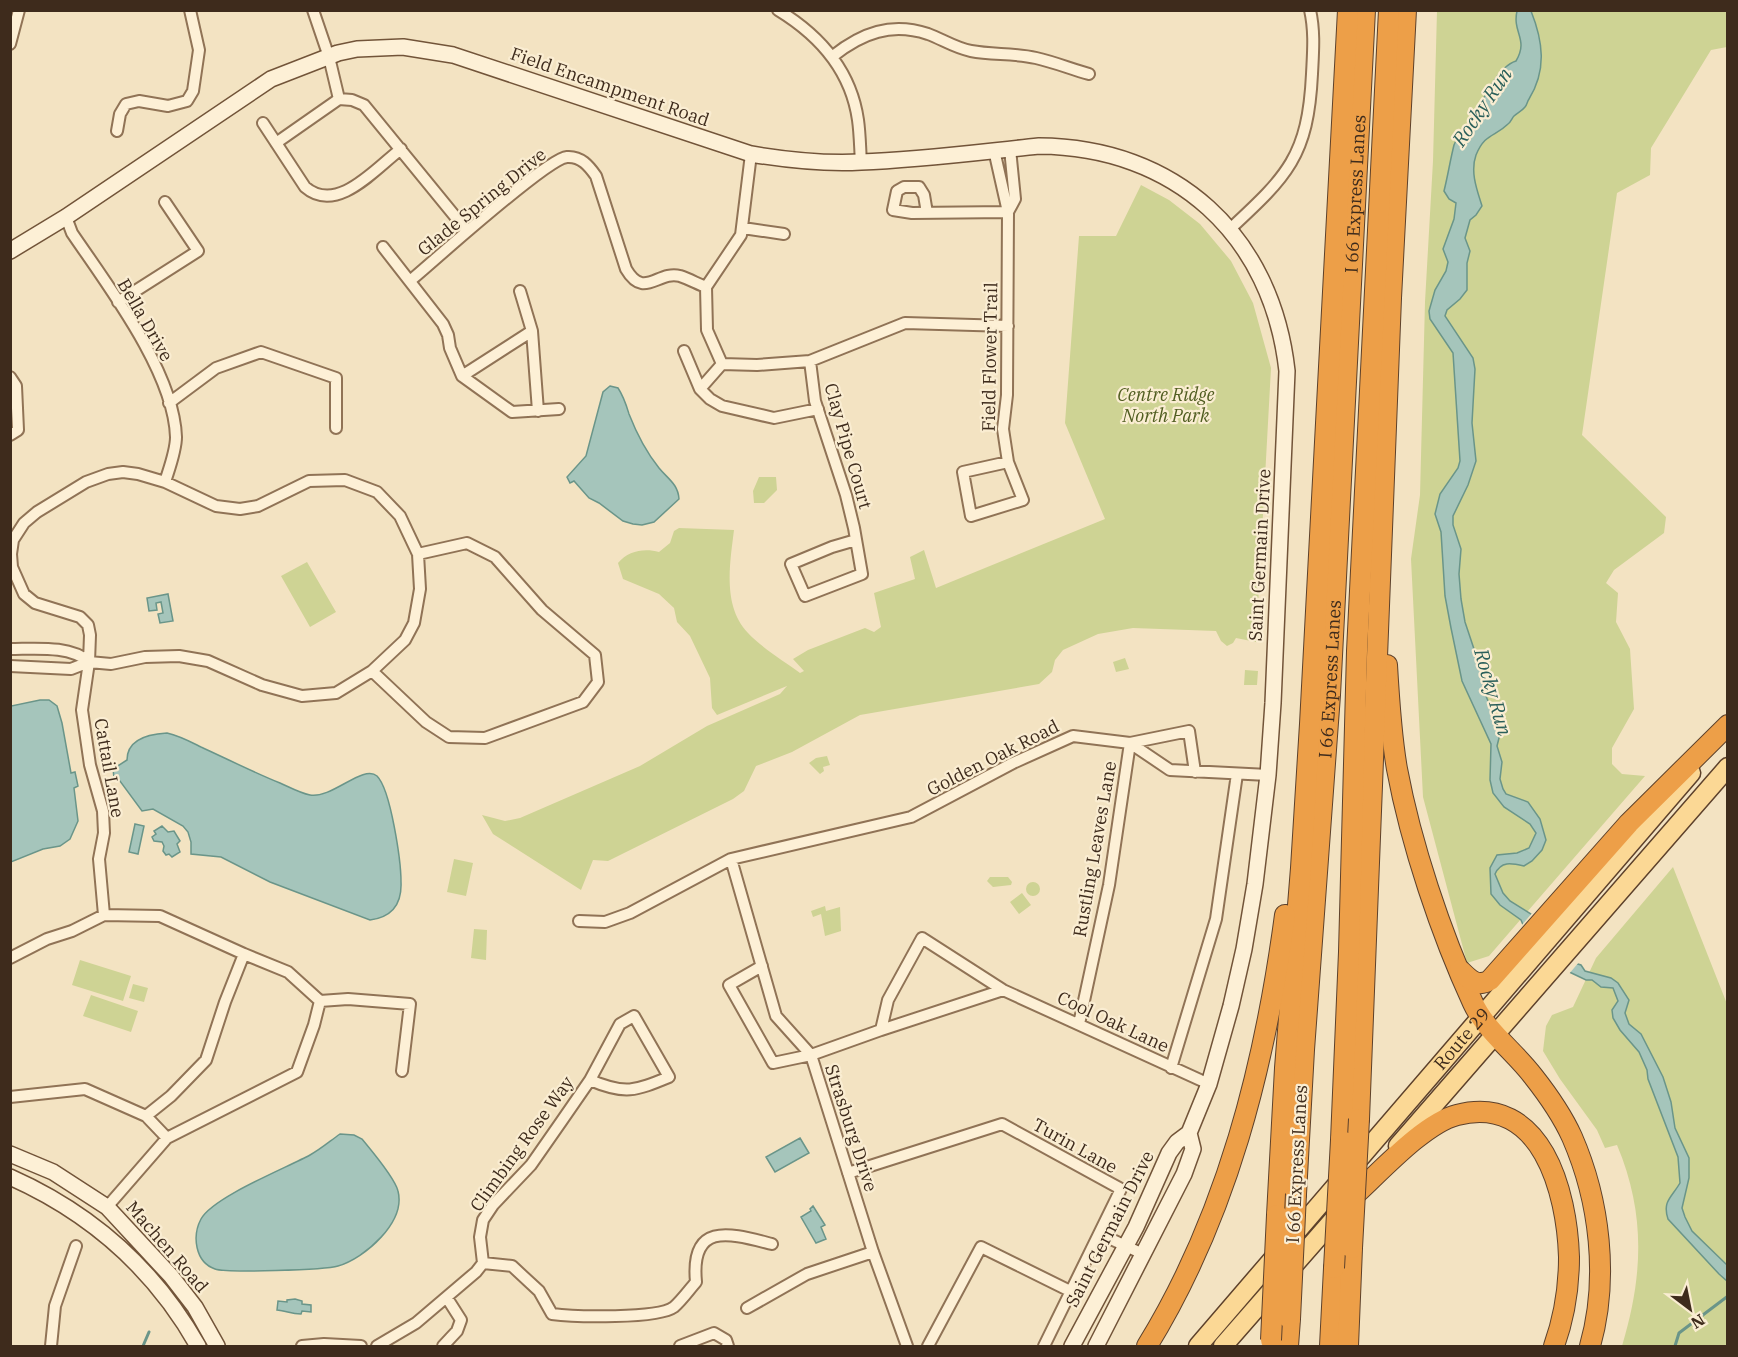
<svg xmlns="http://www.w3.org/2000/svg" width="1738" height="1357" viewBox="0 0 1738 1357" font-family="'IBM Plex Serif',serif">
  <style>
    .green { fill: #ced394 }
    .water { fill: #a5c5bb; stroke: #6a9589; stroke-width: 1.5 }
    .pier { fill: #f3e3c2 }
    .lines { fill: none; stroke-linecap: round; stroke-linejoin: round }
    .stream { stroke: #6a9589; stroke-width: 3 }
    .street-casing { stroke: #907356; stroke-width: 14 }
    .secondary-casing { stroke: #725439; stroke-width: 18 }
    .primary-casing { stroke: #5d412b; stroke-width: 21 }
    .highway-casing { stroke: #5d412b; stroke-width: 22 }
    .street { stroke: #fdf0d6; stroke-width: 10 }
    .secondary { stroke: #fdf0d6; stroke-width: 15 }
    .primary { stroke: #fbd895; stroke-width: 18 }
    .highway { stroke: #ed9f48; stroke-width: 20 }
    .highway-bridge-casing { stroke: #5d412b; stroke-width: 22; stroke-linecap: butt }
    .highway-bridge { stroke: #ed9f48; stroke-width: 20 }
    .labels { text-anchor: middle; stroke-width: 4.5; stroke-linejoin: round; paint-order: stroke }
    .street-label { font-size: 18px; fill: #3e2b1c; stroke: #faedd2 }
    .park-label { font-size: 18px; font-style: italic; fill: #505d20; stroke: #faedd2 }
    .water-label { font-size: 20px; font-style: italic; fill: #2a5f5a; stroke: #faedd2 }
  </style>
  <rect width="100%" height="100%" fill="#f3e3c2"/>
  <path class="green" d="M1437,11H1728L1727,47L1711,50L1651,148L1650,175L1617,193L1582,435L1666,517L1664,533L1614,570L1606,583L1618,593L1616,622L1630,649L1634,709L1612,748V764L1622,774L1645,776L1489,956L1467,963L1423,797L1411,559L1420,495L1425,302L1433,161Z
    M1141,185L1169,200L1200,224L1231,261L1253,303L1271,368L1256,642L1236,638L1233,643L1227,646L1221,641L1216,631L1133,628L1098,634L1063,650L1055,660L1052,672L1039,684L860,715L792,752L756,766L744,791L733,799L608,861L593,860L581,890L493,834L482,815L505,821L520,818L640,766L707,726L780,694L787,686L717,715L712,708L710,678L690,636L677,622L674,608L659,594L623,579L618,563C628,551 644,548 659,552L670,543L674,531L679,528L734,530C730,563 722,606 748,633C762,648 784,661 800,673L804,671L793,659L808,650L865,628L874,632L881,627L874,593L915,579L910,557L924,550L936,588L1105,519L1065,423L1079,236H1116Z
    M759,477H776L777,490L764,503H754L753,491Z
    M307,562L336,612L310,627L281,576Z
    M1125,658L1129,669L1116,672L1113,662Z
    M1245,670L1258,671L1257,685H1244Z
    M827,756L830,765L823,767L824,771L820,774L809,763L816,758Z
    M454,859L473,863L466,896L447,892Z
    M1673,867L1727,1004V1346H1622C1643,1276 1646,1214 1617,1145L1605,1148L1597,1130L1560,1079L1543,1051L1546,1026L1552,1015L1573,1007L1596,958Z
    M990,877H1008L1012,882L1011,885L993,887L987,881Z
    M1026 889a7 7 0 1 1 14 0a7 7 0 1 1-14 0Z
    M1022,893L1031,905L1019,914L1010,902Z
    M825,906L826,911L840,907L841,931L825,936L821,914L813,917L811,911Z
    M474,929L487,930L486,960L471,958Z
    M80,960L131,976L123,1001L72,985Z
    M133,984L148,988L144,1002L129,998Z
    M91,995L138,1011L131,1032L83,1016Z"/>
  <path class="water" d="M1517,11H1531C1543,41 1547,70 1529,99C1527,102 1527,105 1525,107C1522,111 1517,113 1514,116C1512,118 1511,122 1508,124C1495,137 1485,133 1476,155C1470,172 1477,190 1482,206L1476,215L1470,220L1465,238L1470,251L1467,263V290L1460,299L1447,310L1445,316L1473,358L1475,369L1472,423L1476,461L1468,485L1453,516V525L1461,549L1459,574L1461,599L1465,622L1480,667L1485,694L1501,730L1497,746L1502,762L1500,779L1503,789L1506,794L1528,802L1540,819L1546,840L1542,850L1532,861L1524,866C1511,863 1501,861 1495,874L1503,893L1510,901L1531,914L1537,927L1571,962L1581,965L1585,971L1611,978L1618,983L1629,1000L1625,1013L1629,1024L1641,1034L1663,1077L1671,1102L1675,1128L1689,1158V1178L1682,1208L1685,1217L1692,1231L1727,1265V1281L1719,1274L1668,1219C1662,1201 1672,1197 1680,1183L1678,1157L1648,1079L1647,1070L1639,1052L1620,1030L1613,1018L1612,1010L1618,1001L1613,988L1601,987L1592,980H1586L1561,968L1529,939L1521,920L1500,905L1491,894L1490,868L1497,855L1517,853L1529,848L1536,833L1530,824L1504,807L1493,793L1490,780L1491,744L1462,681L1451,628L1445,596L1441,532L1435,514L1440,494L1458,468L1460,461L1453,353L1430,319L1429,311L1435,290L1446,271L1448,262L1443,249L1454,219L1456,203L1449,199L1444,191C1448,175 1450,161 1454,145C1457,135 1469,134 1474,126C1475,123 1475,120 1476,117C1481,100 1499,66 1516,61C1529,39 1512,33 1517,11Z
    M610,386L618,388C624,397 626,404 629,414C636,432 647,453 659,468C668,479 678,484 679,499L654,522L642,525L633,524L623,521L599,503L589,498L574,481L570,483L567,477L586,456L603,392Z
    M168,594L173,621L160,623L158,614L163,613L161,602L156,603L157,610L149,611L147,598Z
    M40,700H49L57,706L62,723L71,773L75,772L78,786L74,788L78,821L70,839L60,846L43,849L11,862V706Z
    M167,733C180,736 189,741 201,747C227,759 253,772 280,783C289,787 300,793 310,795C332,799 363,764 377,776C391,790 401,862 401,882C402,904 392,917 370,920L270,882L221,857L191,854V842L188,832L183,826L153,809L142,811L120,781L114,778L113,769L127,760C127,739 149,734 167,733Z
    M135,824L144,826L138,854L129,852Z
    M162,826L168,832L174,831L180,841L177,844L180,852L172,857L169,854L166,855L163,851L164,846L162,842L154,841L152,837L156,834L154,831Z
    M340,1134L354,1135L362,1139C371,1150 395,1178 398,1191C406,1222 365,1258 338,1266C325,1270 226,1273 215,1269C195,1262 192,1236 201,1219C213,1197 286,1168 310,1155C321,1149 330,1141 340,1134Z
    M800,1138L809,1153L775,1172L766,1157Z
    M813,1206L825,1225L821,1227L826,1239L816,1243L801,1217L811,1211L810,1209Z
    M295,1299L302,1301V1304L311,1305V1312L302,1311L301,1314C291,1314 287,1311 277,1310L278,1301L287,1302V1300Z"/>
  <path class="pier" d="M1533,912L1544,934L1568,957L1580,961L1568,975L1559,971L1527,941L1521,926Z"/>
  <g class="lines">
    <path class="stream" d="M143,1346L149,1332
      M1675,1346L1679,1333L1728,1296"/>
    <defs>
      <path id="street" d="M313,10L329,57L339,99
        M778,10C819,35 851,71 858,120C860,134 860,148 861,162
        M10,44L19,10
        M833,56C862,33 891,22 928,34C942,39 955,48 971,51C992,55 1014,53 1036,58C1054,62 1071,69 1089,74
        M263,123L305,187C337,215 376,168 401,149
        M117,131L120,114L126,104L139,101L168,106L187,101L193,91L199,50L190,10
        M276,143L339,99L352,100L364,105L467,231
        M994,150L1008,212L1007,395L1003,429L1008,462L1023,500L971,516L963,472L1008,462
        M1008,212L1015,199L1010,149
        M927,213L924,195L919,187H904L897,191L893,210L912,213L1008,212
        M66,217L72,233C108,286 174,372 176,437C176,451 169,469 165,482
        M743,228L784,234
        M1229,230C1287,176 1308,157 1312,74C1313,53 1315,32 1310,10
        M383,247L443,324L448,335L450,348L462,376L512,412L559,409
        M411,280C434,261 546,159 567,157C581,156 589,166 596,176L626,269C644,300 658,270 680,276C689,279 698,284 706,287
        M520,291L532,331L538,411
        M118,302L198,251L165,202
        M684,351L700,389L710,399L722,406L774,418L818,409
        M810,361L815,401L846,495L854,528L862,574L805,596L791,564L832,547L856,540
        M722,364L757,365L810,361L905,323L1008,326
        M722,364L707,330L706,287L741,235L751,154
        M462,376L532,331
        M10,377L16,386L18,430L10,435
        M700,389L722,364
        M169,403L216,368L261,352L336,378V428
        M10,649C35,649 70,645 89,662
        M10,666L71,669L89,662L111,664L145,657L179,656L208,661L262,685L302,696L336,693L372,671L405,640L414,623L420,589L418,554L400,516L377,492L345,480L309,481L258,506L240,509L216,506L165,482L138,474L123,472L108,474L86,482L37,512L24,523L13,540L11,554L12,567L24,594L35,603L80,617L88,625L90,635L89,662L82,710L90,765L103,811L104,833L99,859L104,915
        M372,671L426,722L449,737L485,738L583,702L598,682L595,655L542,610L495,557L467,543L418,554
        M731,859L776,1016L811,1055L873,1252L907,1346
        M579,921L605,922L630,913L731,859L911,817L1013,763L1073,736L1130,743L1170,770L1268,775
        M10,958L47,939L72,931L104,915L160,916L244,954L288,972L320,1001L314,1025L297,1072L167,1138L107,1207
        M762,966L729,985L773,1063L811,1055L881,1030L888,1000L922,938L1003,990L1209,1084
        M320,1001L348,999L410,1004L402,1071
        M1079,1024L1109,885L1130,743L1189,731L1195,772
        M881,1030L1003,990
        M1171,1068L1216,919L1237,774
        M10,1097L85,1089L146,1116L167,1138
        M146,1116L171,1096L206,1060L225,1002L244,954
        M848,1173L1002,1124L1121,1189L1044,1346
        M1100,1234L1143,1254
        M483,1263L512,1266L539,1291L552,1314C574,1317 658,1319 674,1307C682,1300 689,1290 696,1282C690,1220 732,1234 772,1244
        M747,1308L807,1274L873,1252
        M51,1346L55,1306L76,1246
        M302,1346L324,1344L361,1346
        M377,1346L416,1323L476,1272L483,1263L480,1237L483,1220L493,1205L531,1165L561,1122L590,1080L620,1024L634,1016L669,1077C635,1091 625,1095 590,1080
        M443,1346L457,1331L461,1320L447,1298
        M680,1346L714,1333L726,1340L728,1346
        M928,1346L981,1247L1072,1292"/>
      <path id="secondary" d="M10,251L66,217L271,79L338,53L357,49L403,47L453,55L751,154C787,160 824,164 861,162C920,160 980,152 1039,146C1175,147 1272,235 1287,371L1273,703L1268,775L1255,884L1244,949L1231,1006L1209,1084L1189,1133L1177,1142L1169,1153L1136,1227L1072,1346
        M10,1154L53,1172L107,1207L171,1276L195,1307L217,1346
        M10,1177C91,1213 155,1270 198,1346
        M1096,1346L1184,1174L1193,1149L1189,1133"/>
      <g id="primary">
        <path d="M1398,1146L1728,767"/>
        <path id="s1" d="M1198,1346L1691,773"/>
        <path d="M1223,1346L1342,1210"/>
      </g>
      <g id="highway">
        <path d="M1387,665C1389,700 1391,735 1397,769C1411,844 1441,934 1473,1003C1486,1031 1514,1051 1533,1076C1548,1095 1562,1115 1572,1137C1600,1201 1609,1279 1590,1346"/>
        <path d="M1460,970C1469,979 1477,988 1490,980L1629,823L1728,725"/>
        <path d="M1359,1119L1391,298L1406,10"/>
        <path d="M1341,1140L1349,952L1357,651L1389,10"/>
        <path d="M1357,1193C1382,1170 1425,1123 1457,1115C1542,1093 1567,1193 1569,1257C1569,1287 1564,1318 1554,1346"/>
        <path id="s2" d="M1296,1194L1304,1050L1330,695L1365,10"/>
        <path d="M1277,1215L1285,1068L1301,868L1310,724L1348,10"/>
        <path d="M1147,1346C1227,1216 1265,1065 1285,915"/>
        <path d="M1288,1346L1290,1319"/>
        <path d="M1330,1346L1334,1268"/>
        <path d="M1348,1346L1352,1248"/>
      </g>
    </defs>
    <use href="#street" class="street-casing"/>
    <use href="#secondary" class="secondary-casing"/>
    <use href="#primary" class="primary-casing"/>
    <use href="#highway" class="highway-casing"/>
    <use href="#street" class="street"/>
    <use href="#secondary" class="secondary"/>
    <use href="#primary" class="primary"/>
    <use href="#highway" class="highway"/>
    <defs>
      <path id="highway-bridge" d="M1352,1248L1359,1119
        M1334,1268L1341,1140
        M1290,1319L1296,1194
        M1271,1340L1277,1215"/>
    </defs>
    <use href="#highway-bridge" class="highway-bridge-casing"/>
    <use href="#highway-bridge" class="highway-bridge"/>
  </g>
  <g class="labels">
    <g class="street-label">
      <text transform="translate(610 87) rotate(19)" y="6">Field Encampment Road</text>
      <text dy="6" stroke="none"><textPath href="#s2" startOffset="1002">I 66 Express Lanes</textPath></text>
      <text transform="translate(482 202) rotate(-39)" y="6">Glade Spring Drive</text>
      <text transform="translate(145 320) rotate(60)" y="6">Bella Drive</text>
      <text transform="translate(990 357) rotate(-89)" y="6">Field Flower Trail</text>
      <text transform="translate(848 446) rotate(74)" y="6">Clay Pipe Court</text>
      <text transform="translate(1260 555) rotate(-87)" y="6">Saint Germain Drive</text>
      <text dy="6" stroke="none"><textPath href="#s2" startOffset="516">I 66 Express Lanes</textPath></text>
      <text transform="translate(993 758) rotate(-27)" y="6">Golden Oak Road</text>
      <text transform="translate(109 768) rotate(80)" y="6">Cattail Lane</text>
      <text transform="translate(1095 849) rotate(-80)" y="6">Rustling Leaves Lane</text>
      <text transform="translate(1113 1022) rotate(25)" y="6">Cool Oak Lane</text>
      <text dy="6" stroke="none"><textPath href="#s1" startOffset="405">Route 29</textPath></text>
      <text transform="translate(851 1128) rotate(72)" y="6">Strasburg Drive</text>
      <text transform="translate(522 1144) rotate(-54)" y="6">Climbing Rose Way</text>
      <text transform="translate(1075 1146) rotate(29)" y="6">Turin Lane</text>
      <text transform="translate(1297 1164) rotate(-87)" y="6">I 66 Express Lanes</text>
      <text transform="translate(1110 1229) rotate(-63)" y="6">Saint Germain Drive</text>
      <text transform="translate(167 1247) rotate(49)" y="6">Machen Road</text>
    </g>
    <g class="park-label">
      <text x="1166" y="401">Centre Ridge<tspan x="1166" dy="21">North Park</tspan></text>
    </g>
    <g class="water-label">
      <text transform="translate(1482 107) rotate(-56)" y="7">Rocky Run</text>
      <text transform="translate(1493 692) rotate(74)" y="7">Rocky Run</text>
    </g>
  </g>
  <rect width="1738" height="1357" fill="none" stroke="#3e2b1c" stroke-width="24"/>
  <g transform="translate(1690 1309) rotate(148)" stroke="#faedd2" stroke-width="4.5" paint-order="stroke">
  <path d="M0-4.5L10 22L0 15L-10 22Z" fill="#3e2b1c"/>
  <text y="-9" font-size="16" font-weight="bold" text-anchor="middle" fill="#3e2b1c">N</text>
  </g>
</svg>
